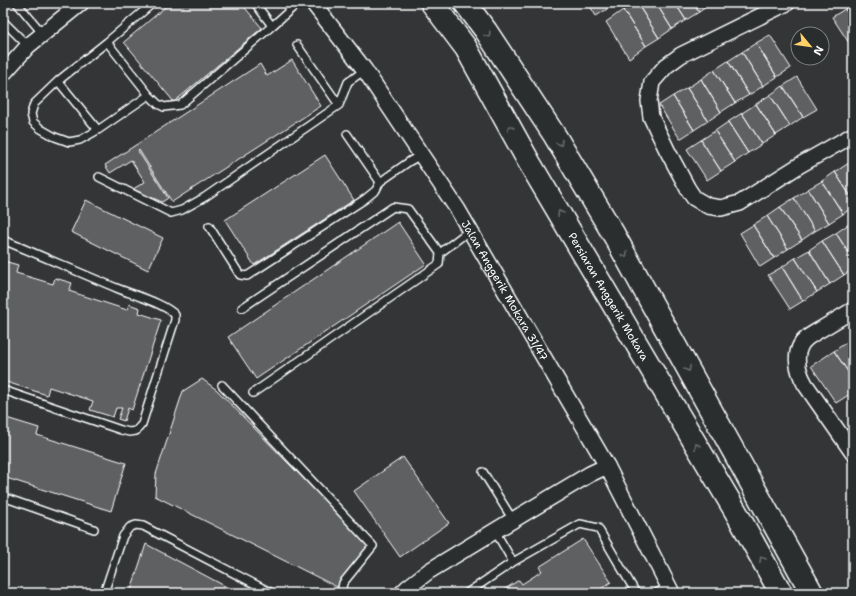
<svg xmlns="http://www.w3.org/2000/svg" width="856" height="596" viewBox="0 0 856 596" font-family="'Shantell Sans',sans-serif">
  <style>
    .building { fill: #5f6162; stroke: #fff }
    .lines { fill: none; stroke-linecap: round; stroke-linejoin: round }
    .service-casing { stroke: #fff; stroke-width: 10 }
    .minor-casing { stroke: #fff; stroke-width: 18 }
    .primary-casing { stroke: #fff; stroke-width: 25 }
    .service { stroke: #2a2d2e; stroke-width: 7 }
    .minor { stroke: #2a2d2e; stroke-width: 15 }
    .primary { stroke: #2a2d2e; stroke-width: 22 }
    .oneway { stroke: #6a6c6d }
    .labels { text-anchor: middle; stroke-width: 3; stroke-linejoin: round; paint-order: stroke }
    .street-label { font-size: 11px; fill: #fff; stroke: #2a2d2e }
  </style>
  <rect width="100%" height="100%" fill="#333536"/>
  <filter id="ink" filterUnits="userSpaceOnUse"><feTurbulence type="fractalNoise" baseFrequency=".025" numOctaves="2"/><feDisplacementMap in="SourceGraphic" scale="8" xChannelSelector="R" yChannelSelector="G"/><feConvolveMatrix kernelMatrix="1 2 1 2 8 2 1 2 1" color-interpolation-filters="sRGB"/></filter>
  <g filter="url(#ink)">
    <path class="building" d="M170,3H241L262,28L174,102L124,42Z
      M588,3H617L596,16Z
      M634,3H637L659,38L646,46L623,10Z
      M637,3H656L672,29L659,38Z
      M656,3H675L686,20L672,29Z
      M675,3H693L699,12L686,20Z
      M693,3H712L699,12Z
      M853,3V21L845,9Z
      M845,9L853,21V49L832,17Z
      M623,10L646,46L629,58L606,22Z
      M770,35L791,68L777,77L756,43Z
      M756,43L777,77L763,86L742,52Z
      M742,52L763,86L749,95L728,61Z
      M292,60L321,106L172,202L139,150L138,151L168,198L162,202L133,189L145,182L131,160L110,173L105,165L260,64L267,76Z
      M728,61L749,95L735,103L714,70Z
      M714,70L735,103L721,112L701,79Z
      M797,77L817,109L803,117L783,86Z
      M701,79L721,112L708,121L687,88Z
      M783,86L803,117L790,126L770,95Z
      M687,88L708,121L694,130L673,96Z
      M770,95L790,126L776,135L756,104Z
      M673,96L694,130L680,139L659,105Z
      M756,104L776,135L762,144L742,113Z
      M742,113L762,144L748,153L728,122Z
      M728,122L748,153L735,162L715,131Z
      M715,131L735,162L721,171L701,140Z
      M701,140L721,171L707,180L687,149Z
      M325,155L354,200L254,265L225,220Z
      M849,163L853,169V200L835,172Z
      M835,172L853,200V207L843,214L822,181Z
      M822,181L843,214L829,223L808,189Z
      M808,189L829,223L815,231L794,198Z
      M794,198L815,231L802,240L780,207Z
      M86,200L163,238L148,270L71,232Z
      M780,207L802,240L788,249L767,216Z
      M767,216L788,249L774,258L753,225Z
      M398,222L426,264L256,379L228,337Z
      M849,224L853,230V260L836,233Z
      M753,225L774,258L760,267L740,233Z
      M836,233L853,260V269L844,275L822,241Z
      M822,241L844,275L830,284L809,250Z
      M809,250L830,284L817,292L795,258Z
      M795,258L817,292L803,301L782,267Z
      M4,261L18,265L16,273L53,284L55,278L72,283L69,291L127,310L129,304L140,308L139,313L161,320L132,410L128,408L124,421L118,419L122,408H116L113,417L90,410L93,401L49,387L47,395L3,381V265Z
      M782,267L803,301L790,309L768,275Z
      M847,342L853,351V379L834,351Z
      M834,351L853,379V392L836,403L811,366Z
      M202,379L217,390L369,546L337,587L155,496L156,474L183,391Z
      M3,417L39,428L37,435L126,463L111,511L3,477Z
      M403,457L449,523L400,557L354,491Z
      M583,539L611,582L595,593H499L519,580L522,584L542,571L539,567Z
      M146,544L238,593H130Z"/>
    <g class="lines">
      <defs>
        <path id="service" d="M17,3L43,34
          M255,3L272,26L298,3
          M3,21L28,46
          M107,42L149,95L158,104L164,107L180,105L272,26
          M297,45L339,105
          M58,81L98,130
          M149,95L98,130L80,140L69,142L55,137L41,129L33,122L31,114L34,104L58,81L107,42L153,3
          M99,177L171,213L182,210L205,197L339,105L348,82L365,70
          M380,182L410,161L421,155
          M209,226L240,275L247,276L365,199L376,190L380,182L347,134
          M3,240C42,256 80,273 119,289C134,295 166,304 175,315V320L142,424L136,431L129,432L121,430L3,390
          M242,308L393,207L408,209L440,253L470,230
          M222,385L373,546L343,583L341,593
          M253,393L439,264L440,253
          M483,472L513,520
          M3,497L94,529
          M495,531L513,562L580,524L598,528L636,593
          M104,593L123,536L130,527L136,525L143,526L272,593
          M467,593L513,562
          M656,593L669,587"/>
        <g id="minor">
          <path id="s1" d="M313,3L364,69L458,210L607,466L672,593"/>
          <path d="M787,3L681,55L666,66L652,82L649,101L651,117L667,150L688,189L694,198L708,206L721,208L740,203L800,165L853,135"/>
          <path d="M3,74L28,46L81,3"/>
          <path d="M853,310C843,316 833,322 823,328C818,331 812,334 807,338C792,350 797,370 805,384L853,453"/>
          <path d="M402,593L407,588L429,571L513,520L590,474L607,466"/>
        </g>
        <g id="primary">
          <path id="s2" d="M432,3L466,48L529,162L736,512L781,593"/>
          <path d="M465,3L486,31L555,136L614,235L812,593"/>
        </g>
      </defs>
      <use href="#service" class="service-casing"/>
      <use href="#minor" class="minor-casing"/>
      <use href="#primary" class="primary-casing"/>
      <use href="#service" class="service"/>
      <use href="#minor" class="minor"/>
      <use href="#primary" class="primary"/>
    </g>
    <defs><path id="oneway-chevron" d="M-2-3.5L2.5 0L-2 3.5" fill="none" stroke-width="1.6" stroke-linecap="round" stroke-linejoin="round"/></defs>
    <g class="oneway">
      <use href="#oneway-chevron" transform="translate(488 35) rotate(56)"/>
      <use href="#oneway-chevron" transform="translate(510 128) rotate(-119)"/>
      <use href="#oneway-chevron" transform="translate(560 143) rotate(59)"/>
      <use href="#oneway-chevron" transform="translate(560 213) rotate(-121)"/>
      <use href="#oneway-chevron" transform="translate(625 255) rotate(61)"/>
      <use href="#oneway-chevron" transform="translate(688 369) rotate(61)"/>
      <use href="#oneway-chevron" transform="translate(697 446) rotate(-120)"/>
      <use href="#oneway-chevron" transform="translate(762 559) rotate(-119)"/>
    </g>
  </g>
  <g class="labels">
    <g class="street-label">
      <text dy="4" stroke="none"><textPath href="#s1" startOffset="346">Jalan Anggerik Mokara 31/47</textPath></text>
      <text dy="4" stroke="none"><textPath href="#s2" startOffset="343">Persiaran Anggerik Mokara</textPath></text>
    </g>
  </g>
  <rect width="856" height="596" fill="none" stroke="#2a2d2e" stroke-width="16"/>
  <rect x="8" y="8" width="840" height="580" fill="none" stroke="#fff" stroke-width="1.5" filter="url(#ink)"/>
  <g transform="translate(810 46) rotate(119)"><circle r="19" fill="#2a2d2e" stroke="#7f8182"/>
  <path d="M0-3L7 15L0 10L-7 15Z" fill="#ffd166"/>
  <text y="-6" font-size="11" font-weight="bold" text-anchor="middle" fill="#ffffff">N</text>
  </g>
</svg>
